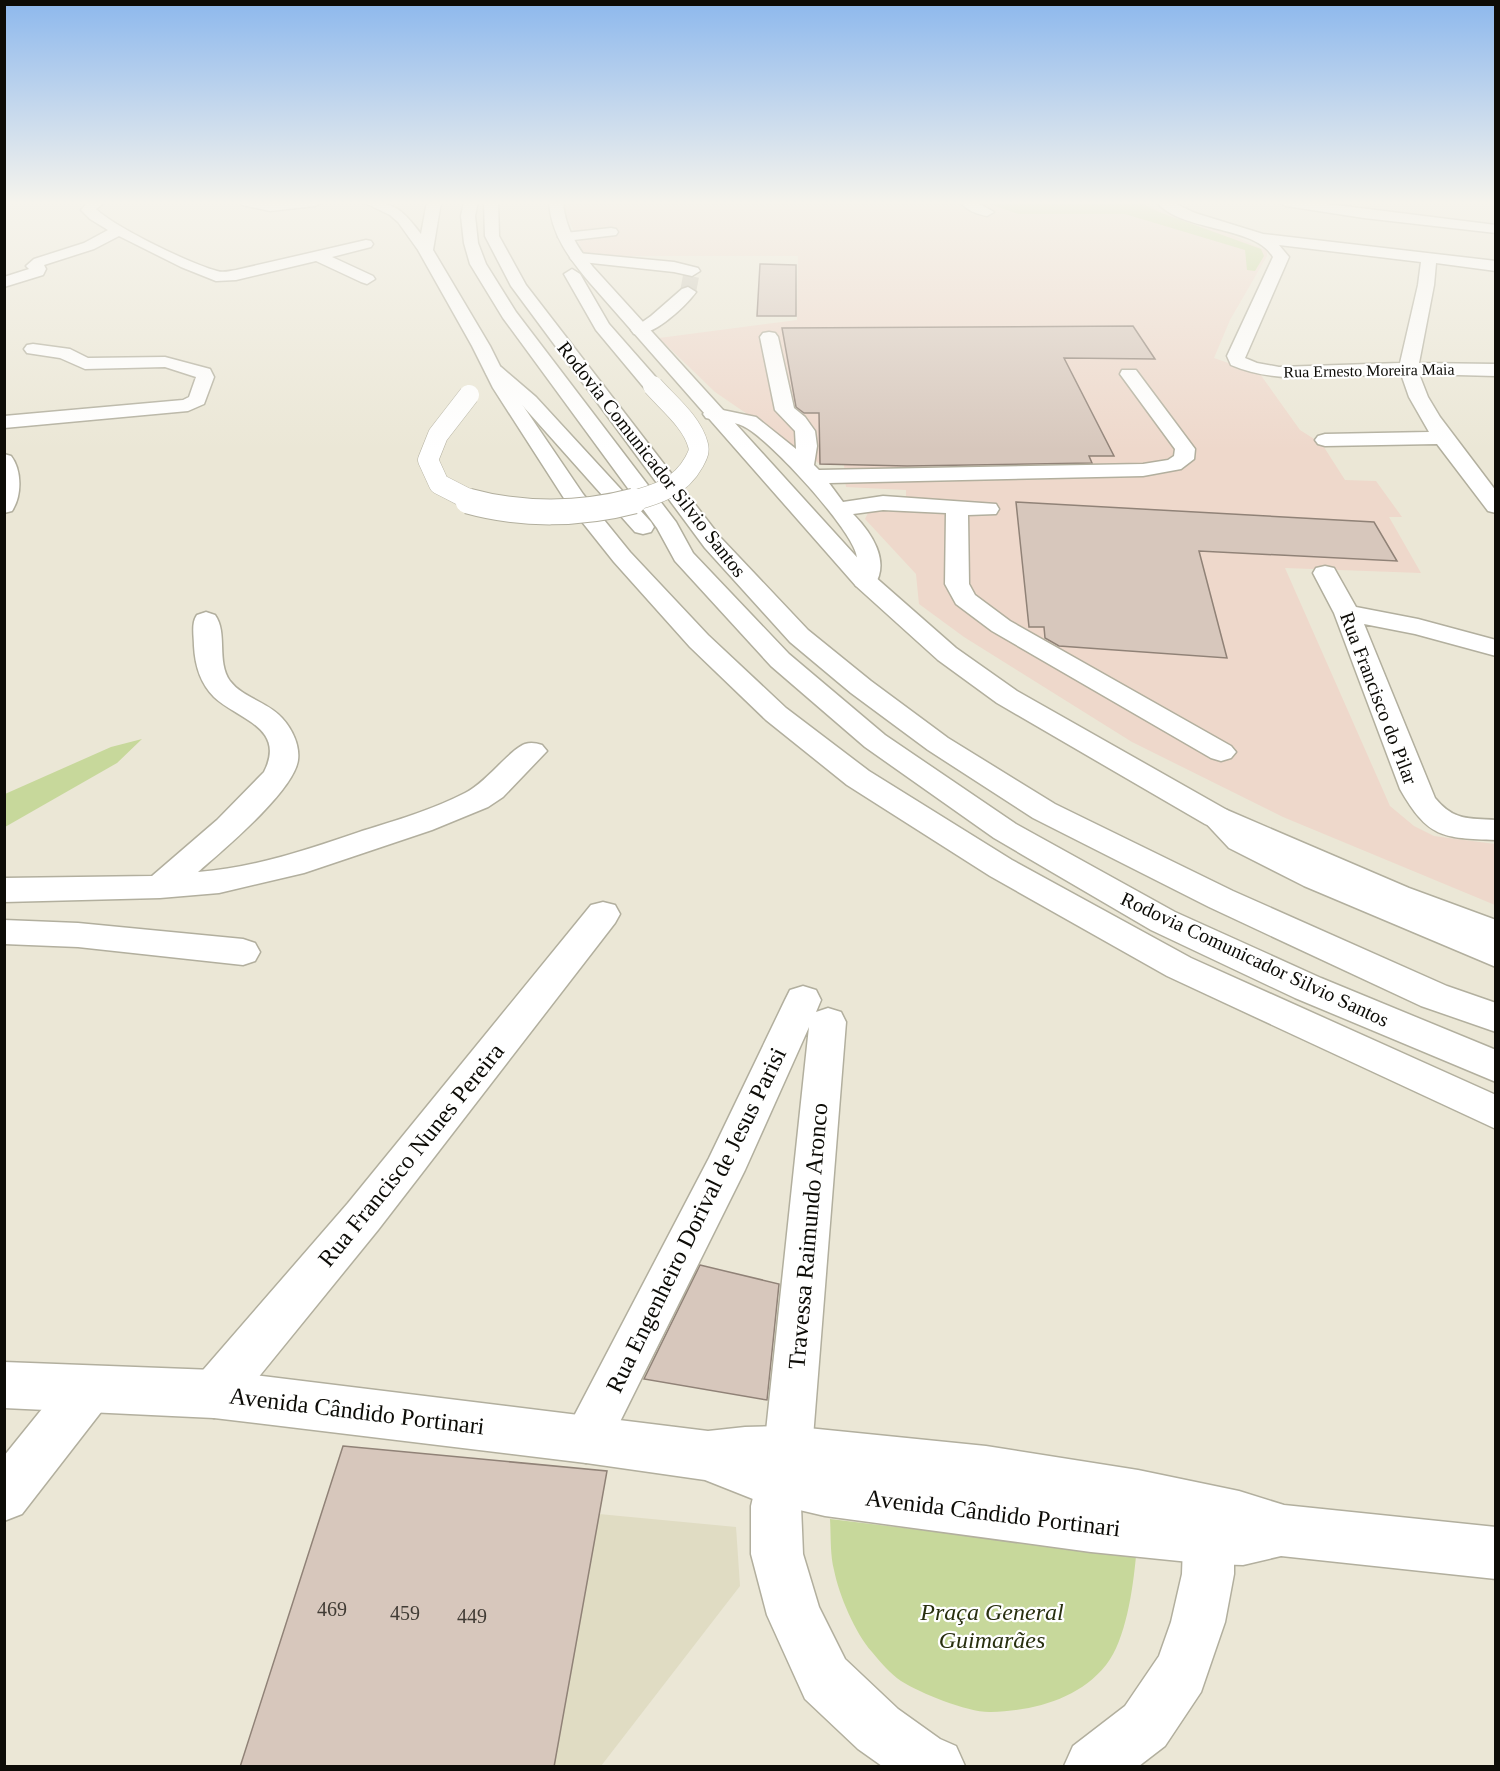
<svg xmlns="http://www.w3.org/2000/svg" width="1500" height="1771" viewBox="0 0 1500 1771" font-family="Georgia,serif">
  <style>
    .industrial { fill: #eed8cb }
    .built { fill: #e0dcc3 }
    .green { fill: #c7d89b }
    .building { fill: #d7c7bc; stroke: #908277; stroke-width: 1.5 }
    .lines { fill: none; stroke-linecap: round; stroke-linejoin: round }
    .minor-tunnel { stroke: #cac6b7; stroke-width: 16; stroke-dasharray: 16 8; stroke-linecap: butt }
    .minor-casing { stroke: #b2af9e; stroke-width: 3 }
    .major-casing { stroke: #b2af9e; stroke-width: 3 }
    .highway-casing { stroke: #b2af9e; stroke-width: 3 }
    .minor { fill: #fff; fill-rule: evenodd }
    .major { fill: #fff; fill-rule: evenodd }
    .highway { fill: #fff; fill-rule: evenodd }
    .major-bridge-far1-casing { stroke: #b2af9e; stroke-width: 21; stroke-linecap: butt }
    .major-bridge-casing { stroke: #b2af9e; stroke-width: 27; stroke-linecap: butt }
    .major-bridge-far1 { stroke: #fff; stroke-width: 20 }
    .major-bridge { stroke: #fff; stroke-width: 25 }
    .labels { text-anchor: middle; stroke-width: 4.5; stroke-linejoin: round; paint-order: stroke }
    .far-street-label { font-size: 16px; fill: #0d0c07; stroke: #fff }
    .street-label { font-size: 20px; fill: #0d0c07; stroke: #fff }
    .near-number-label { font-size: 20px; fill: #403b34 }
    .near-street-label { font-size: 24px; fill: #0d0c07; stroke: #fff }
    .near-park-label { font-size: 24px; font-style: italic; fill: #282f0f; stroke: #fff }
  </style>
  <rect width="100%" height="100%" fill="#ebe7d6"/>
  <path class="industrial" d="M565,202H1141L1164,212L1219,229L1267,251V256L1230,320L1214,358L1260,374L1300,430L1322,444L1345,480L1376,481L1402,517H1389L1421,573L1285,568L1390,806L1414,826L1434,836L1495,844V905L1283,817L1132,742L964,637L919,604L916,574L865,519L869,511L906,508V490L846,487L844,465L820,464L715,392L659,338L797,320L798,256H585L563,207Z"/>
  <path class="built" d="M599,1514L736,1527L740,1586L601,1766H554Z"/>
  <path class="green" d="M984,202L1110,204V202H1138L1159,212L1261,249L1264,256L1255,271L1247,270L1245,250L1125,214H1018Z
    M142,739L117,763L5,827V794L111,747Z
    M830,1519L1136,1556C1133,1588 1126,1640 1106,1665C1079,1699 1033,1711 991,1712C969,1713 920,1693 901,1681C891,1674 880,1662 872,1652C855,1633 839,1595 834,1570C830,1554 831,1536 830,1519Z"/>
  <path class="building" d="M760,264L796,265V316H757Z
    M1133,326L1155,359L1064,358L1114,456H1089L1092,463L907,466L820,464L819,413H804L796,407L782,328Z
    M1016,502L1374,522L1397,561L1199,551L1227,658L1059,646L1045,638L1044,627H1029Z
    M700,1265L779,1284L767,1400L644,1379Z
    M343,1446L607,1471L554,1767H240Z"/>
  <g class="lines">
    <path class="minor-tunnel" d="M688,292L692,271"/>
    <defs>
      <path id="minor" d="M88,202H105L96,209C116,228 191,264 217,271C223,273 230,271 236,270L366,240L371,241L373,244L371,247L332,257L373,276L375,279L367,284L361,282L316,261L236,280L216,281L181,267L119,236L94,249L44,265L46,269L43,275L4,287V277L29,269L26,266L34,259L84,243L108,230L90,219L81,210Z
        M240,202H322L315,206L270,211L242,205Z
        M960,202H976L994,212L987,216C977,214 967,211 960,202Z
        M1157,202H1172L1195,213L1263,234L1496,261V271L1436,263L1434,285L1419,363L1496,364V376L1419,374L1428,397L1440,417L1496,491V513L1488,511L1437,444L1325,446L1318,444L1315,440L1318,436L1325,434L1429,432L1409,397L1401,374C1346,374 1281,387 1231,365L1227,356L1273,257C1255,225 1180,232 1157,202ZM1279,245L1421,262L1418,285L1400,363L1279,367L1257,363L1245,358L1289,257Z
        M1279,202H1312L1496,225V233L1364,218L1286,206Z
        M611,228L616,229L618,232L616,235L565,241L558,237L565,233Z
        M578,253L674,262L698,268L700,271L692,276L674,272L573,261L570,258Z
        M688,287L696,292C686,306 652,338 634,334L631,330L651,316L682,289Z
        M769,332L775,333L778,337L794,408L805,417L815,431L817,446L814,465L819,470L1143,464L1168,460L1174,456L1175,449L1120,374L1122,370H1136L1195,449L1194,459L1181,469L1143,476L829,483L843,502L883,496L996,504L999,509L996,514L968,515L969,584L975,595L1010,621L1231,746L1236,752L1231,758L1221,761L1211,758L992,631L956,604L945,584L946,513L883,510L853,514C871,532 891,561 874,586L865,588L856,586L853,581C854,574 857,565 857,558C856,533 767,436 743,426C732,421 717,421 706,418L703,414L706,410L713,408L756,417L796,449L795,431L775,410L760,337L763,333Z
        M33,344L70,349L88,358L165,357L210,369L214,377L204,404L188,411L4,428V416L183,400L189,397L196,377L165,367L85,369L60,358L27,353L24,349L27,345Z
        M4,454L11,456C22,470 22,496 12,511L4,513Z
        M1325,566L1334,568L1356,607L1418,619L1496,640V656L1415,634L1364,624L1435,798C1454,821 1468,818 1496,820V840C1442,838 1428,838 1400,789L1334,613L1313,573L1316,568Z
        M206,612L215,615C228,633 216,661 230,681C243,698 268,702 282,718C292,729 300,745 298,760C294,791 222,851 198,872C254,868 309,849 362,831C397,820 432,810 465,793C486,783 509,750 525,744C531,742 536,743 542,745L547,751L503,797L488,807L432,830L304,873L219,893L160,898L4,902V878L152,876L217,820L264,772C287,727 237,719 214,697C200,683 195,665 194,646C194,636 191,623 197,615Z
        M603,902L615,905L620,914L615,923L378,1230L231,1411L214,1418L197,1411L190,1394L197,1377L348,1203L591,905Z
        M4,920L78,923L243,939L255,943L260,952L255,961L243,965L78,947L4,944Z
        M803,986L816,990L821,1000L816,1012L828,1008L841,1012L846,1022L812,1450L801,1506L803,1554L819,1607L845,1659L898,1709L940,1739L956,1746L965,1766H882L858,1749L805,1699L767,1615L751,1554V1506L764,1450L809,1027L745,1170L603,1456L586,1463L569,1456L562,1439L709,1158L785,1000L790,990Z
        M88,1366L105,1373L112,1390L105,1407L22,1514L4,1521V1456L71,1373Z
        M1209,1493L1227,1500L1234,1518V1574L1225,1622L1201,1692L1165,1746L1139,1766H1064L1073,1746L1125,1706L1159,1656L1171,1622L1182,1574L1184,1518L1191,1500Z"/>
      <path id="major" d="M363,202C394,201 403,210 421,234L427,202H441L433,250L490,346L511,388L583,494L630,552L708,635L786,708L869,771L1012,860L1191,958L1496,1095V1129L1167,976L990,876L847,785L766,720L690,647L614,562L567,503L493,388L472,346L418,250L398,222L390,215Z
        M549,202H563C565,228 577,247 593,267L874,576L956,648L1017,691L1227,810L1409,888L1496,920V945L1385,904L1205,824L997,703L938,660L856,586L590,283C570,259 551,235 549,202Z
        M572,269L580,274L609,324L660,382L662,386L660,390H646L596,330L564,274Z
        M4,1362L214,1370L708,1431L745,1427L788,1426L986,1446L1138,1470L1239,1491L1284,1505L1496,1527V1579L1281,1556L1243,1565L1209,1564L1091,1552L825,1516L753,1499L705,1480L586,1463L214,1418L4,1408Z"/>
      <path id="highway" d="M464,202H478L475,216L478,243L486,264L516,312L676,522L693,553L789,654L885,735L1016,824L1175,912L1321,978L1496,1050V1082L1295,998L1151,930L994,838L865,747L771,666L675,561L657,528L503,318L470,264L464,243L461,216Z
        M484,202H498L499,236L526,285L721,538L808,630L871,681L948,738L1055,804L1233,891L1447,986L1496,1003V1032L1421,1006L1209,907L1033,818L928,750L851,693L790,642L705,548L511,286L485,236Z
        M494,365L501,367L536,397L651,522L654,527L651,532L643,534L635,532L522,405L487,375L485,371L487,367Z
        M1216,807L1227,810L1251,834L1328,870L1496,940V967L1304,886L1229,848L1200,817L1205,810Z"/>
    </defs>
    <use href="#minor" class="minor-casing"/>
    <use href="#major" class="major-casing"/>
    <use href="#highway" class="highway-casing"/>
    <use href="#minor" class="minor"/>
    <use href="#major" class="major"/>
    <use href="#highway" class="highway"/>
    <defs>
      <path id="major-bridge-far1" d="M469,395L438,435L428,460L439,484L474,502
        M629,502C655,495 680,488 694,462C697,456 700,452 698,445C692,422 668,403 653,386"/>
      <path id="major-bridge" d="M468,501C522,516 581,515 634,501"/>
    </defs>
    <use href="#major-bridge-far1" class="major-bridge-far1-casing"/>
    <use href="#major-bridge" class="major-bridge-casing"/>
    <use href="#major-bridge-far1" class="major-bridge-far1"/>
    <use href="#major-bridge" class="major-bridge"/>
  </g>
  <linearGradient id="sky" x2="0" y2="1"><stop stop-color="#8db8ed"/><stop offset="0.45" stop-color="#f6f4ed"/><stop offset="1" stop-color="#f6f4ed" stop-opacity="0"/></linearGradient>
  <rect width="1500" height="450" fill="url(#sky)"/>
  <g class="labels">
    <g class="far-street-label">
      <text transform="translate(1369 370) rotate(-1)" y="6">Rua Ernesto Moreira Maia</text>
    </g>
    <g class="street-label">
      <text transform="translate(652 459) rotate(52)" y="7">Rodovia Comunicador Silvio Santos</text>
      <text transform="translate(1379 698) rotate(69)" y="7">Rua Francisco do Pilar</text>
      <text transform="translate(1255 959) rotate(25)" y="7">Rodovia Comunicador Silvio Santos</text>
    </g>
    <g class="near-number-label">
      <text x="332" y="1616">469</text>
      <text x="405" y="1620">459</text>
      <text x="472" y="1623">449</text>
    </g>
    <g class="near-street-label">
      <text transform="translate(411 1155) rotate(-51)" y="8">Rua Francisco Nunes Pereira</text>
      <text transform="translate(696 1220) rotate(-64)" y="8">Rua Engenheiro Dorival de Jesus Parisi</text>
      <text transform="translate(808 1236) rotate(-85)" y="8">Travessa Raimundo Aronco</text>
      <text transform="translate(357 1411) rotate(7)" y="8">Avenida Cândido Portinari</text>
      <text transform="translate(993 1513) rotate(7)" y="8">Avenida Cândido Portinari</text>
    </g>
    <g class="near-park-label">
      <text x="992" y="1620">Praça General<tspan x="992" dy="28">Guimarães</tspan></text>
    </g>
  </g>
  <rect width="1500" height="1771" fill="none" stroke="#0d0c07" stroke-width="12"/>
</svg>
